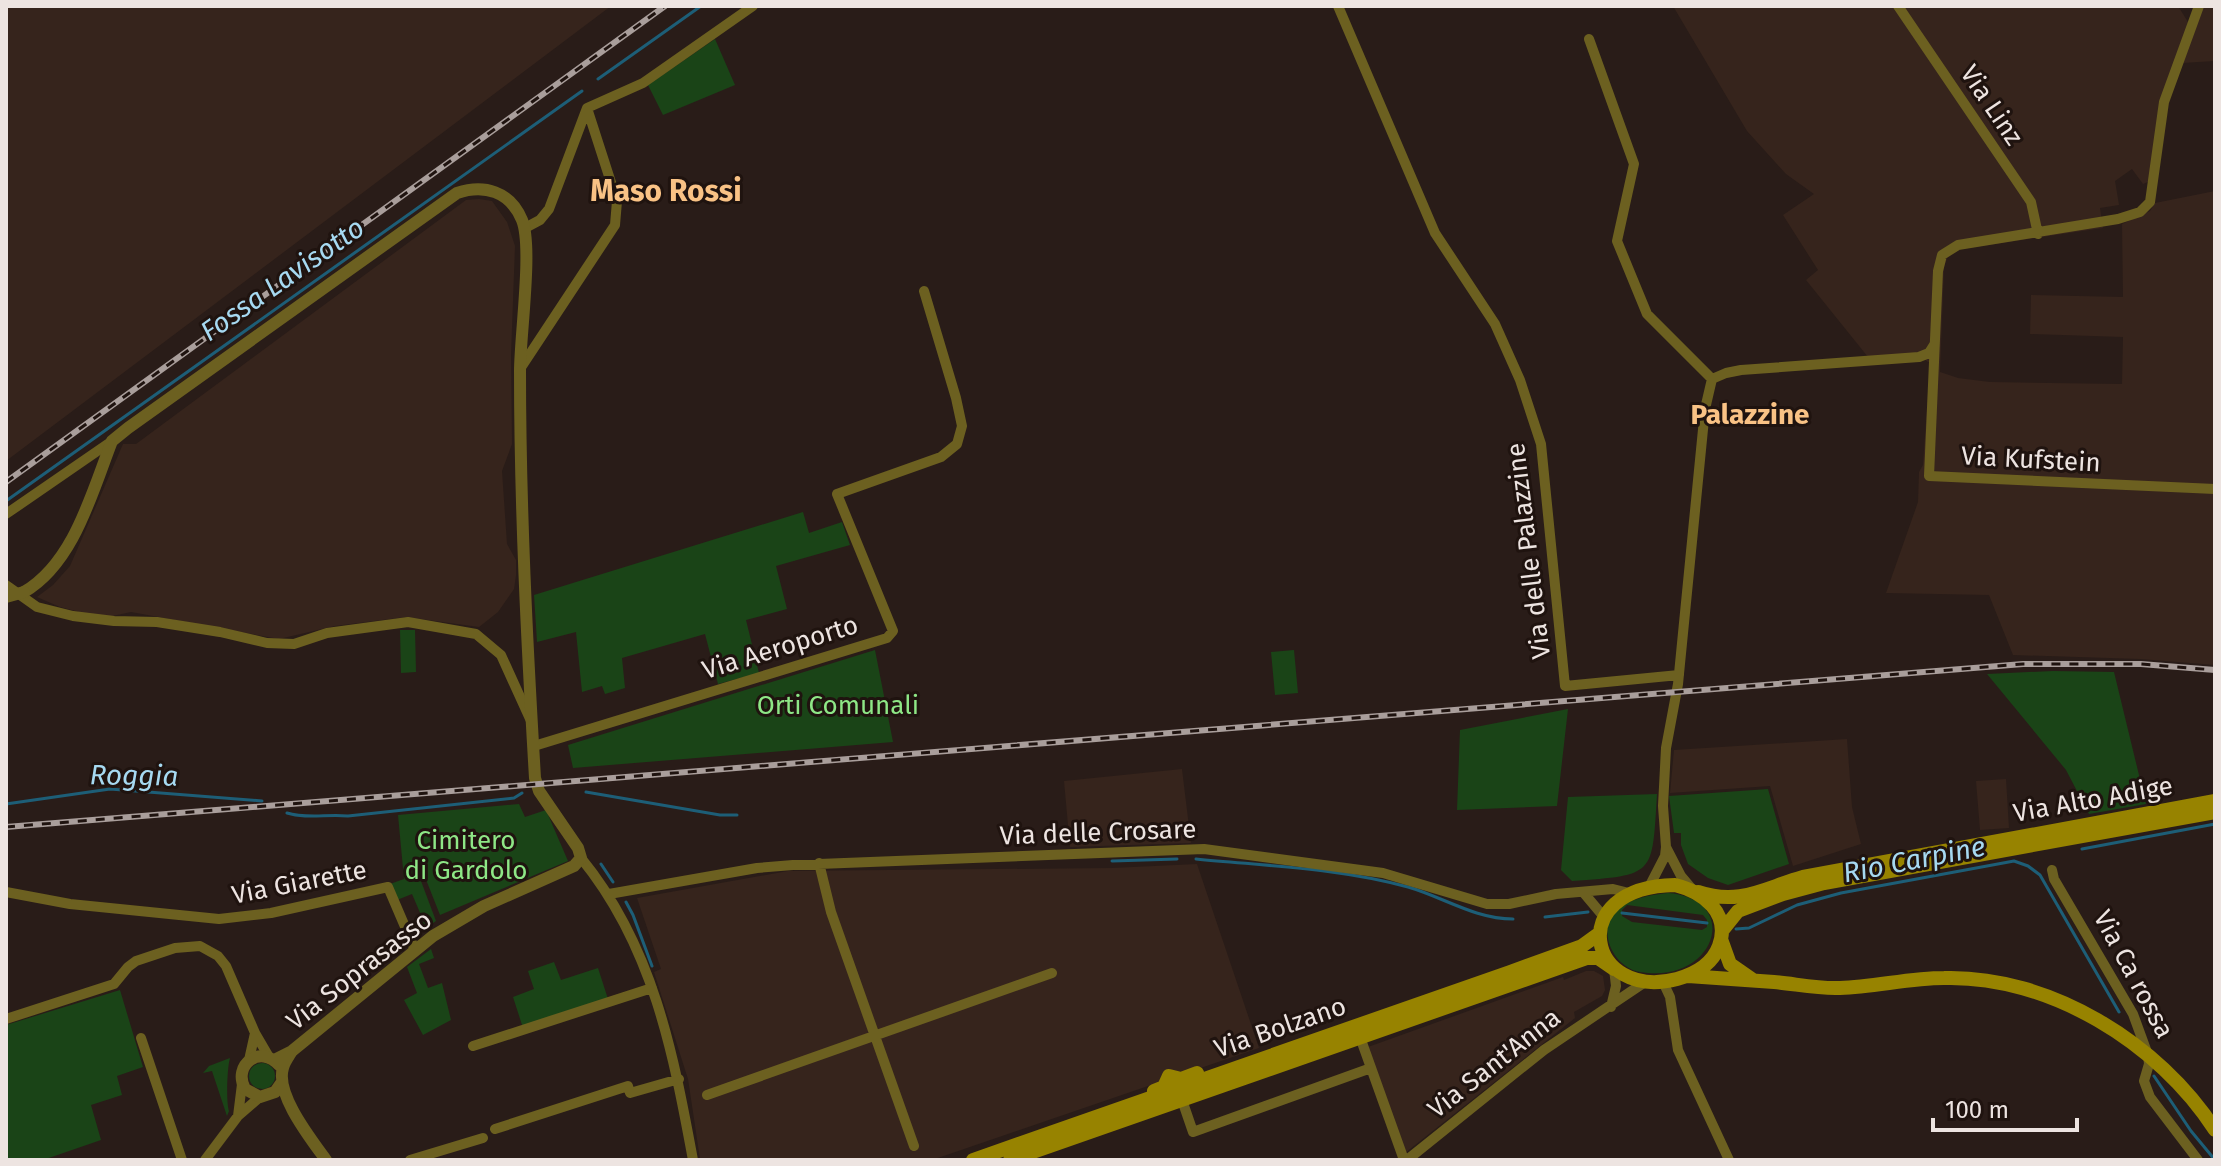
<svg xmlns="http://www.w3.org/2000/svg" width="2221" height="1166" viewBox="0 0 2221 1166" font-family="'Fira Sans',sans-serif">
  <style>
    .built { fill: #36241c }
    .green { fill: #1a4417; fill-rule: evenodd }
    .lines { fill: none; stroke-linecap: round; stroke-linejoin: round }
    .stream { stroke: #1d5e77; stroke-width: 3 }
    .minor { stroke: #6c6020; stroke-width: 10 }
    .tertiary { stroke: #6c6020; stroke-width: 12 }
    .secondary { stroke: #978300; stroke-width: 14 }
    .rail-casing { stroke: #a99e9b; stroke-width: 6 }
    .rail { stroke: #1f130f; stroke-width: 3; stroke-dasharray: 9; stroke-linecap: butt }
    .tertiary-bridge { stroke: #6c6020; stroke-width: 12 }
    .labels { text-anchor: middle; stroke-width: 6; stroke-linejoin: round; paint-order: stroke }
    .street-label { font-size: 26px; fill: #ede4e1; stroke: #1f130f }
    .park-label { font-size: 26px; fill: #8ee786; stroke: #1f130f }
    .water-label { font-size: 28px; font-style: italic; fill: #a6d9f1; stroke: #1f130f }
    .neighbourhood-label { font-size: 28px; font-weight: bold; fill: #f9c285; stroke: #1f130f }
    .quarter-label { font-size: 30px; font-weight: bold; fill: #f9c285; stroke: #1f130f }
  </style>
  <rect width="100%" height="100%" fill="#291c18"/>
  <path class="built" d="M6,6H611L6,461Z
    M1673,6H2178L2188,22L2150,181L2143,184L2132,169L2115,181L2119,205L2100,208L2103,228L1955,250L1948,256L1944,267L1940,372L1958,378L1990,382L2122,384L2123,337L2030,334L2031,295L2123,297L2122,224L2150,211L2155,203L2215,191V665L2140,659L2013,655L1989,595L1886,593L1918,502L1919,472L1923,465L1930,363L1925,360L1868,357L1806,280L1818,270L1783,215L1814,194L1786,174L1747,131Z
    M2203,6H2215V61L2182,63Z
    M479,199L492,201L507,222L515,246L511,355L512,444L502,471L507,544L516,560V575L514,589L498,612L479,627L406,617L335,626L279,639L131,612L108,617L83,613L60,607L37,597L53,585L70,566L123,444H136L466,200Z
    M1847,739L1852,807L1861,844L1793,866L1770,786L1670,793L1674,750Z
    M1182,769L1191,843L1070,847L1064,781Z
    M2006,779L2009,828L1980,830L1976,781Z
    M1197,864L1259,1048L932,1160L700,1159L688,1079L654,972L661,969L637,898L788,871L1112,868Z
    M1586,971H1594L1603,976L1605,990L1602,996L1574,1012L1575,1018L1405,1153L1368,1047L1563,977L1564,980Z"/>
  <path class="green" d="M715,39L735,85L663,115L648,85Z
    M803,512L809,533L842,522L850,545L776,566L787,609L746,620L759,673L718,684L705,634L622,658L625,688L605,694L602,686L582,692L576,632L537,642L534,595Z
    M400,630H415L416,672L401,673Z
    M875,650L893,742L573,768L568,745Z
    M1294,650L1298,693L1275,695L1271,652Z
    M2053,671L2114,672L2146,804L2089,814L2066,770L1987,674Z
    M1568,709L1557,806L1457,810L1460,730Z
    M1768,789L1789,864L1728,885L1708,878L1688,864L1681,845V833H1674L1669,796Z
    M1657,794C1652,876 1656,875 1572,881L1561,870L1568,797Z
    M519,804L525,817L546,810L568,861L440,915L423,872L418,873L436,921L429,926L427,924L413,936L410,929L424,922L412,894L397,900L390,884L404,879L398,815Z
    M1668,893C1743,899 1716,985 1640,972C1614,968 1595,930 1617,910C1630,898 1651,895 1668,893ZM1627,905L1703,915L1707,920V927L1702,930L1632,922L1622,916V910Z
    M431,949L434,958L419,964L428,988L442,983L451,1020L423,1035L404,1000L417,993L407,967Z
    M554,962L561,980L598,968L608,999L523,1028L513,997L534,989L528,971Z
    M120,990L143,1067L117,1076L122,1095L91,1105L101,1140L43,1160H6V1025Z
    M230,1058C227,1068 226,1103 229,1111L227,1116L212,1071L203,1073L209,1066Z
    M249 1076a13 13 0 1 1 26 0a13 13 0 1 1-26 0Z"/>
  <g class="lines">
    <path class="stream" d="M598,79L701,6
      M6,501L582,91
      M586,792L720,815H737
      M6,804L110,789L262,801
      M287,813C306,819 327,814 348,816L514,798L522,793
      M2082,849L2215,824
      M1196,859C1266,866 1340,868 1408,887C1443,897 1475,919 1513,919
      M1112,861L1177,859
      M601,864L613,882
      M626,902L633,915L652,966
      M1622,913L1707,923
      M1545,917L1588,912
      M1736,929L1749,928L1797,905L1841,893L2014,861L2028,866L2040,875L2119,1012
      M2154,1076L2191,1131L2215,1160"/>
    <path class="minor" d="M1338,6L1435,233L1495,324L1520,380L1541,444L1565,686L1679,675
      M1898,6L2031,202L2038,234
      M2199,6L2164,102L2150,202L2140,212L2118,219L1958,245L1942,255L1938,271L1929,476L2215,489
      M1589,39L1634,164L1617,241L1647,314L1712,379
      M525,228L540,220L549,209L587,108L643,83L753,6
      M520,369L615,225L617,201L587,108
      M6,514L112,441
      M6,585L37,607L73,616L114,621L157,622L220,632L267,643L294,644L327,633L408,622L476,634L501,655L531,721
      M534,746L887,638L893,631L837,494L941,457L957,444L962,426L956,398L924,291
      M1666,847L1681,876L1692,889
      M581,858C653,946 673,1052 693,1160
      M819,863L831,912L914,1146
      M2052,870L2054,879L2133,1014L2148,1055L2149,1064L2144,1081L2150,1097L2198,1160
      M1649,887L1665,856L1666,847L1663,806L1666,748L1678,684L1705,409L1712,379L1726,373L1741,370L1919,357L1929,353L1934,345
      M6,892L70,904L219,919L271,913L388,887L415,950
      M1583,892L1604,917
      M609,894L757,868L793,865L1204,849L1383,873L1487,904H1509L1556,894L1613,889L1629,893
      M1663,982L1670,997L1678,1050L1729,1160
      M1611,1007L1616,986L1614,969
      M6,1019L114,984L128,967L136,961L175,948L200,946L218,956L226,966L255,1033L269,1057
      M1360,1037L1404,1160
      M141,1038L182,1160
      M473,1046L652,988
      M249,1060L255,1033
      M707,1095L1052,973
      M1182,1100L1193,1132L1371,1068
      M238,1116L242,1084
      M495,1129L628,1086L630,1093L679,1079
      M205,1160L238,1116L260,1097
      M410,1160L483,1138
      M1407,1160L1544,1050L1645,982"/>
    <path class="tertiary" d="M24,592C74,563 92,492 112,441L128,428L457,193C484,184 510,191 522,220C533,247 520,336 520,371C520,507 527,643 535,778L539,791L578,848L581,858L574,866L484,906L433,936L292,1051L274,1060
      M292,1051C289,1056 284,1063 283,1068C275,1094 311,1139 326,1160
      M279,1065C260,1044 232,1065 245,1089L260,1097L275,1092L282,1082"/>
    <path class="secondary" d="M1675,885C1703,892 1731,913 1719,946C1712,965 1695,974 1677,979C1588,1002 1562,887 1675,885Z
      M1698,892C1740,906 1764,888 1803,877L2215,801
      M1722,931L1738,911L1783,894L1824,883L2215,812
      M1721,939L1730,964L1753,980
      M1688,976C1717,978 1745,980 1774,982C1796,984 1818,989 1840,988C1875,987 1909,978 1944,978C2049,975 2159,1043 2215,1130
      M1154,1091L1164,1087L1169,1076L1181,1079L1197,1073
      M973,1160L1510,972L1582,946L1600,933
      M1010,1160L1587,958H1598L1614,969"/>
    <defs>
      <path id="rail" d="M6,482L665,6
        M6,827L2023,664H2141L2215,670"/>
    </defs>
    <use href="#rail" class="rail-casing"/>
    <use href="#rail" class="rail"/>
    <path class="tertiary-bridge" d="M6,597L24,592"/>
  </g>
  <g class="labels">
    <g class="street-label">
      <text transform="translate(1992 105) rotate(56)" y="9">Via Linz</text>
      <text transform="translate(2031 459) rotate(3)" y="9">Via Kufstein</text>
      <text transform="translate(1528 551) rotate(-97)" y="9">Via delle Palazzine</text>
      <text transform="translate(780 647) rotate(-17)" y="9">Via Aeroporto</text>
      <text transform="translate(2093 799) rotate(-10)" y="9">Via Alto Adige</text>
      <text transform="translate(1098 832) rotate(-2)" y="9">Via delle Crosare</text>
      <text transform="translate(299 882) rotate(-11)" y="9">Via Giarette</text>
      <text transform="translate(359 970) rotate(-38)" y="9">Via Soprasasso</text>
      <text transform="translate(2134 974) rotate(62)" y="9">Via Ca rossa</text>
      <text transform="translate(1280 1027) rotate(-19)" y="9">Via Bolzano</text>
      <text transform="translate(1494 1063) rotate(-38)" y="9">Via Sant'Anna</text>
    </g>
    <g class="park-label">
      <text x="838" y="714">Orti Comunali</text>
      <text x="466" y="849">Cimitero<tspan x="466" dy="30">di Gardolo</tspan></text>
    </g>
    <g class="water-label">
      <text transform="translate(282 279) rotate(-35)" y="10">Fossa Lavisotto</text>
      <text transform="translate(134 775) rotate(1)" y="10">Roggia</text>
      <text transform="translate(1914 859) rotate(-11)" y="10">Rio Carpine</text>
    </g>
    <g class="neighbourhood-label">
      <text x="1750" y="424">Palazzine</text>
    </g>
    <g class="quarter-label">
      <text x="666" y="201">Maso Rossi</text>
    </g>
  </g>
  <rect width="2221" height="1166" fill="none" stroke="#ede4e1" stroke-width="16"/>
  <path d="M1933 1118v12h144v-12" fill="none" stroke="#ede4e1" stroke-width="4"/>
  <text x="1945" y="1118" font-size="24" fill="#ede4e1" stroke="#1f130f" stroke-width="6" paint-order="stroke">100 m</text>
</svg>
